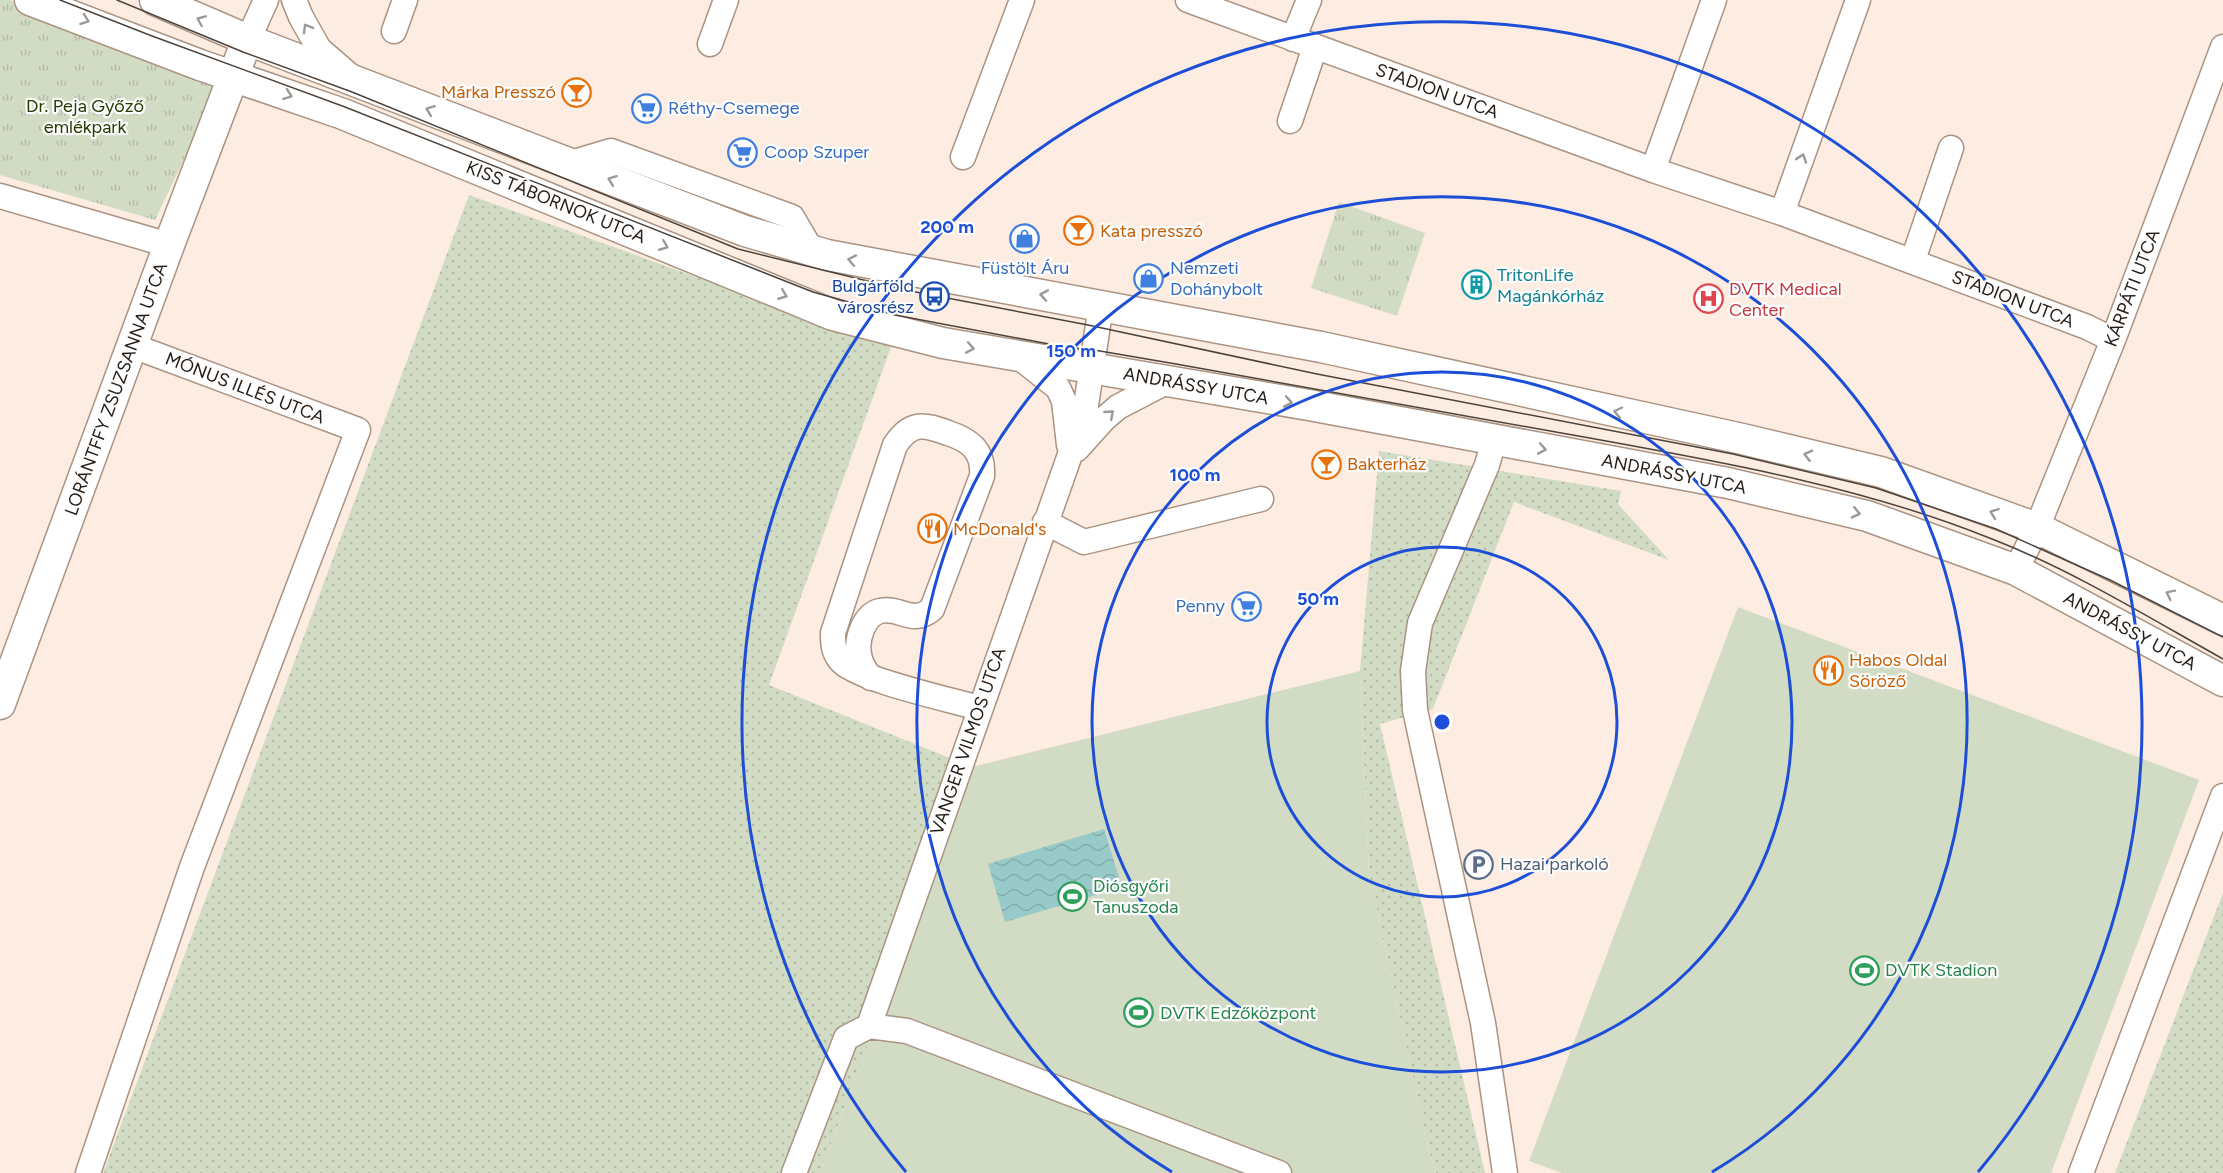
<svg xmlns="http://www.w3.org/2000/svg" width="2223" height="1173" viewBox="0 0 2223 1173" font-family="Figtree,sans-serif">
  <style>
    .grass { fill: url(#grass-dots) }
    .park { fill: url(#park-tufts) }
    .pitch { fill: #d2dcc4 }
    .water { fill: url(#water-waves) }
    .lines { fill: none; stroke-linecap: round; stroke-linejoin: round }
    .minor-casing { stroke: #aa9382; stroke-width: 27 }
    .major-casing { stroke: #aa9382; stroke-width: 33 }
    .minor { stroke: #fff; stroke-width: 24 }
    .major { stroke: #fff; stroke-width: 30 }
    .tram { stroke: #4d433b; stroke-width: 1.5 }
    .oneway { stroke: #9d9996 }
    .ring { fill: none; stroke: #1d4ed8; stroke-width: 3 }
    .labels { text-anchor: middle; stroke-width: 4.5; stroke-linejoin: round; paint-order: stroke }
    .street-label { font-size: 18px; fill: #251c15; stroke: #fdfdfd }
    .food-label { font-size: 18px; fill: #c56008; stroke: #fdfdfd; text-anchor: start }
    .park-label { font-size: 18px; fill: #293900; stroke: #fdfdfd }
    .shop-label { font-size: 18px; fill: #366cbe; stroke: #fdfdfd; text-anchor: start }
    .culture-label { font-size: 18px; fill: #0d838f; stroke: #fdfdfd; text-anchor: start }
    .transit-label { font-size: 18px; fill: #164399; stroke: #fdfdfd; text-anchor: end }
    .health-label { font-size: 18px; fill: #be3a42; stroke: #fdfdfd; text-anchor: start }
    .service-label { font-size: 18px; fill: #4e5e75; stroke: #fdfdfd; text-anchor: start }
    .leisure-label { font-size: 18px; fill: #27864d; stroke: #fdfdfd; text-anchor: start }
    .centre { fill: #1d4ed8; stroke: #fdfdfd; stroke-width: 3 }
    .ring-label { font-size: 18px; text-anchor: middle; font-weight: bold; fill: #1d4ed8; stroke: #fdfdfd; stroke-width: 4.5; stroke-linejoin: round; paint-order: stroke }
  </style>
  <defs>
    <pattern id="grass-dots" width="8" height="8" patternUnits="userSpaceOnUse" patternTransform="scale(1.5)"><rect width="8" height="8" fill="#d2dcc4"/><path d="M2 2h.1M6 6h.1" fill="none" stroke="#b4bca8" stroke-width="1.8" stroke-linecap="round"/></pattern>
    <pattern id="park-tufts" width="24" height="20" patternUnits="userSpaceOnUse" patternTransform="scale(1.5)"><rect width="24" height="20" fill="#d2dcc4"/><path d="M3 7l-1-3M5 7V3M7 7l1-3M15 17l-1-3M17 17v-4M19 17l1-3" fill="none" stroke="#b4bca8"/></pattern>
    <pattern id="water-waves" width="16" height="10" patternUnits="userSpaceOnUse" patternTransform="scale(1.5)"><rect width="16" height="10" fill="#99caca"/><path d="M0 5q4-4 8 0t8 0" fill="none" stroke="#84adad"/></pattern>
  </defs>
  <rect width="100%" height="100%" fill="#fcece1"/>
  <path class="grass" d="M469,195L891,347L769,685L972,767L820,1173H103Z
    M1379,451L1621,491L1618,504L1669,560L1514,502L1433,709L1380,724L1485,1173H1436L1429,1151L1369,874L1360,671Z
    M2223,893V1173H2115Z"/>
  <path class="park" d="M0,0H10L220,84L155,220L0,175Z
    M1339,202L1425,233L1397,316L1311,288Z"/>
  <path class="pitch" d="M1738,607L2199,780L2051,1173H1562L1529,1161Z
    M1360,671L1369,874L1429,1151L1436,1173H820L972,767Z"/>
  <path class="water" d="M1104,829L1122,887L1005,922L988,864Z"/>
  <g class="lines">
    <defs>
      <path id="minor" d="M294,0L301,17L319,49L349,75
        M1188,0L1653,170L1782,213L2087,327L2113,340
        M394,31L405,0
        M1293,39L1309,0
        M248,40L266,0
        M710,44L726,0
        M1290,121L1315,47
        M963,157L1022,0
        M571,163L611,151L792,217L812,251
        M1653,170L1714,0
        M0,196L169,245
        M1782,213L1858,0
        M1913,260L1951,148
        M1019,357L1058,388L1064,401L1069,445
        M1494,440L1487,465L1420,623L1413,671L1415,710L1483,1023L1505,1173
        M1077,449L1104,419L1118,407L1168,381
        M1045,522L1084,542L1261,499
        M2016,570L2037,528L2113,340L2223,47
        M871,678C865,671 860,663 859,654C856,639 864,615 880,611C900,606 912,626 932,609L982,476C984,451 970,440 948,433C924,424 911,421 895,445L833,633C833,643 833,651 840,660C854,679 952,700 979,708
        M869,1026L1085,412L1101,305
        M88,1173L192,867L358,430L133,346
        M794,1173L846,1038L869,1026L907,1031L1279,1173
        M2081,1173L2223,796"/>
      <path id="major" d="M30,0L200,65L343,114L833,315L943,343L1309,405L1728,483L1867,516L2016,570L2223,681
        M155,0L248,40L745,231L827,255L1321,347L1738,438L1881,472L2037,528L2223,620
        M0,704L169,245L241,56"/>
    </defs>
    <use href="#minor" class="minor-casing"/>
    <use href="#major" class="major-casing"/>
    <use href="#minor" class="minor"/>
    <use href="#major" class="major"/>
    <path class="tram" d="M60,0L152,36L345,107L813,292L895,315L1065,347L1094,350C1252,377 1410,405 1567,434C1710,460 1856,484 1992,539C2072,570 2148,617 2223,659
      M117,0L243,52L352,92L738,249L900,289L1088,325L1317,374L1733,454L1876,488L1996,529L2110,580L2223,637"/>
  </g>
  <defs><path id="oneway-chevron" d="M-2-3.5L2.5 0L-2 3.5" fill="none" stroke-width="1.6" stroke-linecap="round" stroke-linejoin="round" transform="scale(1.5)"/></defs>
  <g class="oneway">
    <use href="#oneway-chevron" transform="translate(85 20) rotate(20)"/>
    <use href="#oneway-chevron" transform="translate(201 20) rotate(-157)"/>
    <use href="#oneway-chevron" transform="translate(307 28) rotate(-120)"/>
    <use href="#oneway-chevron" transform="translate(288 95) rotate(20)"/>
    <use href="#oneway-chevron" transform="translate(430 110) rotate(-159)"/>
    <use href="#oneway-chevron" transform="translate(1802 158) rotate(-71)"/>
    <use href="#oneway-chevron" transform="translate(612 180) rotate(-159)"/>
    <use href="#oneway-chevron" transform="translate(664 246) rotate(22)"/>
    <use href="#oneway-chevron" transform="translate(852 260) rotate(-169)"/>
    <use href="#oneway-chevron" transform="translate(783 295) rotate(22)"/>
    <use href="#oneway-chevron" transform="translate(1044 295) rotate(-170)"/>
    <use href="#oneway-chevron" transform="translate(970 348) rotate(10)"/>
    <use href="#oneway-chevron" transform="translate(1288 402) rotate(10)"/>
    <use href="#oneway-chevron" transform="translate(1618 412) rotate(-168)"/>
    <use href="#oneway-chevron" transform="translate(1110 414) rotate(-41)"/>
    <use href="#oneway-chevron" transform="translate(1542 449) rotate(10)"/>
    <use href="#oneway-chevron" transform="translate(1808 455) rotate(-166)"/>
    <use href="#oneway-chevron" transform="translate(1856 513) rotate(13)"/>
    <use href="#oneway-chevron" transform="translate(1994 513) rotate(-160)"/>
    <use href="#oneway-chevron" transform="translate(2170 594) rotate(-154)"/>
  </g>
  <g class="ring">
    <circle cx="1442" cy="722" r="175"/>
    <circle cx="1442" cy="722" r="350"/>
    <path d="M1172 1172A525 525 0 1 1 1712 1172"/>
    <path d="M906 1172A700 700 0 1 1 1978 1172"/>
  </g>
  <defs>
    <symbol id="bar-ring" viewBox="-11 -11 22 22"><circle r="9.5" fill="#fdfdfd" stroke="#e8710a" stroke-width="1.5"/><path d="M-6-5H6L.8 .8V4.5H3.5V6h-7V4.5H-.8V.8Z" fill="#e8710a"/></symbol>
    <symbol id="supermarket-ring" viewBox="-11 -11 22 22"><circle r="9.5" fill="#fdfdfd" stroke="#3f7fe0" stroke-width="1.5"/><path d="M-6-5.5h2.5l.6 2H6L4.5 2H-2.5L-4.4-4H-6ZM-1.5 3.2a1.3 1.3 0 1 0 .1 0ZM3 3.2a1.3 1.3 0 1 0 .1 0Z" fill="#3f7fe0"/></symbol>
    <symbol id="shop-ring" viewBox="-11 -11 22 22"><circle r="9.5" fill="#fdfdfd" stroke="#3f7fe0" stroke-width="1.5"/><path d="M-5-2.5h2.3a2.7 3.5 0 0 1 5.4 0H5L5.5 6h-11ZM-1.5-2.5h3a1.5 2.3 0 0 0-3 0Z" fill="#3f7fe0"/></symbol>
    <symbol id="building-ring" viewBox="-11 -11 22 22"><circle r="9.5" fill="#fdfdfd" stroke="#0f9aa8" stroke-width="1.5"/><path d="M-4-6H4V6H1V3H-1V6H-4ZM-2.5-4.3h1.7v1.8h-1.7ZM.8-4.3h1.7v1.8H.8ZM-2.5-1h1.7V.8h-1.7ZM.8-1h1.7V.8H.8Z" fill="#0f9aa8"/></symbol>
    <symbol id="bus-ring" viewBox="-11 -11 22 22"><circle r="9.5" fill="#fdfdfd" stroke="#1a4fb4" stroke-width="1.5"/><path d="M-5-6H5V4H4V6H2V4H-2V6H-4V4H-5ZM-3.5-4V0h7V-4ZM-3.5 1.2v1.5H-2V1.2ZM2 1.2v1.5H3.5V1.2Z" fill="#1a4fb4"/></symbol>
    <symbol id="hospital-ring" viewBox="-11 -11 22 22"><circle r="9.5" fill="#fdfdfd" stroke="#e0444e" stroke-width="1.5"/><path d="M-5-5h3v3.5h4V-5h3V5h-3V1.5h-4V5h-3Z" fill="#e0444e"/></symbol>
    <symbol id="restaurant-ring" viewBox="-11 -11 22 22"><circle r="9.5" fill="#fdfdfd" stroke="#e8710a" stroke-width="1.5"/><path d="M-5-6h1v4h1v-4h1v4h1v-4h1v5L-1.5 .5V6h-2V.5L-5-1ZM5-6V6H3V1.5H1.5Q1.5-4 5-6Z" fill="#e8710a"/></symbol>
    <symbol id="parking-ring" viewBox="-11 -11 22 22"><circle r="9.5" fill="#fdfdfd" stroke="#5c6f8a" stroke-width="1.5"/><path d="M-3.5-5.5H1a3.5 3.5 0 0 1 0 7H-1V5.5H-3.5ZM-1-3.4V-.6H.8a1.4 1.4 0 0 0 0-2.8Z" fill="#5c6f8a"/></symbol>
    <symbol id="stadium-ring" viewBox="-11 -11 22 22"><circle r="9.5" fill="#fdfdfd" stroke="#2e9e5b" stroke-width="1.5"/><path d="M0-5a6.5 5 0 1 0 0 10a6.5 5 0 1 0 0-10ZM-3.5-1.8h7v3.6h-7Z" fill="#2e9e5b"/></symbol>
  </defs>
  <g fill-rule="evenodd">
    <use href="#bar-ring" x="560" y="76" width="33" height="33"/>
    <use href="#supermarket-ring" x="630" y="92" width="33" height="33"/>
    <use href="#supermarket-ring" x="726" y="136" width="33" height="33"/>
    <use href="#bar-ring" x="1062" y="214" width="33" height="33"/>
    <use href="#shop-ring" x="1008" y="222" width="33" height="33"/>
    <use href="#shop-ring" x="1132" y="262" width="33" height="33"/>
    <use href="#building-ring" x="1460" y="268" width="33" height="33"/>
    <use href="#bus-ring" x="918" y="280" width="33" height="33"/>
    <use href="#hospital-ring" x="1692" y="282" width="33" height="33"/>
    <use href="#bar-ring" x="1310" y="448" width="33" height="33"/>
    <use href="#restaurant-ring" x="916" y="512" width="33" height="33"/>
    <use href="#supermarket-ring" x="1230" y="590" width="33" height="33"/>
    <use href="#restaurant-ring" x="1812" y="654" width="33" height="33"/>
    <use href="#parking-ring" x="1462" y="848" width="33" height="33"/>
    <use href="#stadium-ring" x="1056" y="880" width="33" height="33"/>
    <use href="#stadium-ring" x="1848" y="954" width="33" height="33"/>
    <use href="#stadium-ring" x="1122" y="996" width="33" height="33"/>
  </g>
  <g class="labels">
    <g class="street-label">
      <text transform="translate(1437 91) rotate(20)" y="6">STADION UTCA</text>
      <text transform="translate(556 202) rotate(22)" y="6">KISS TÁBORNOK UTCA</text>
      <text transform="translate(2132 288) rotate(-69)" y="6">KÁRPÁTI UTCA</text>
      <text transform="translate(2013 299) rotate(21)" y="6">STADION UTCA</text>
      <text transform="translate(1196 386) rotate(10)" y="6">ANDRÁSSY UTCA</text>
      <text transform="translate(245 388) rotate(21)" y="6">MÓNUS ILLÉS UTCA</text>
      <text transform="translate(116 389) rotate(-70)" y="6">LORÁNTFFY ZSUZSANNA UTCA</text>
      <text transform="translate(1674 474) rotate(11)" y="6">ANDRÁSSY UTCA</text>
      <text transform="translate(2130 631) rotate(28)" y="6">ANDRÁSSY UTCA</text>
      <text transform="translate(968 741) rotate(-71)" y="6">VANGER VILMOS UTCA</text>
    </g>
    <g class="food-label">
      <text x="556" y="98" text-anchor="end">Márka Presszó</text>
      <text x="1100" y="237">Kata presszó</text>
      <text x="1347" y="470">Bakterház</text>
      <text x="953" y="535">McDonald's</text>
      <text x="1849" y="666">Habos Oldal<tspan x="1849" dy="21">Söröző</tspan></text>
    </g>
    <g class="park-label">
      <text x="85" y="112">Dr. Peja Győző<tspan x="85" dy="21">emlékpark</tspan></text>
    </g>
    <g class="shop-label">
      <text x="668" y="114">Réthy-Csemege</text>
      <text x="764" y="158">Coop Szuper</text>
      <text x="1025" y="274" text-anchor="middle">Füstölt Áru</text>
      <text x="1170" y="274">Nemzeti<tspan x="1170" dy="21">Dohánybolt</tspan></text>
      <text x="1225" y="612" text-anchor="end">Penny</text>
    </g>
    <g class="culture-label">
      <text x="1497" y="281">TritonLife<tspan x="1497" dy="21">Magánkórház</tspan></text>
    </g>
    <g class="transit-label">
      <text x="914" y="292">Bulgárföld<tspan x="914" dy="21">városrész</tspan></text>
    </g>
    <g class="health-label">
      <text x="1729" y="295">DVTK Medical<tspan x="1729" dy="21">Center</tspan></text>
    </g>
    <g class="service-label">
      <text x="1500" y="870">Hazai parkoló</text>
    </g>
    <g class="leisure-label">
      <text x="1093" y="892">Diósgyőri<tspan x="1093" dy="21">Tanuszoda</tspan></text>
      <text x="1885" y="976">DVTK Stadion</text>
      <text x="1160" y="1019">DVTK Edzőközpont</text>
    </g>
  </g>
  <circle cx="1442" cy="722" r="9" class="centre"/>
  <g class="ring-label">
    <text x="947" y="233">200 m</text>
    <text x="1071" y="357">150 m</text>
    <text x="1195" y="481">100 m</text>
    <text x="1318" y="605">50 m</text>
  </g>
</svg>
